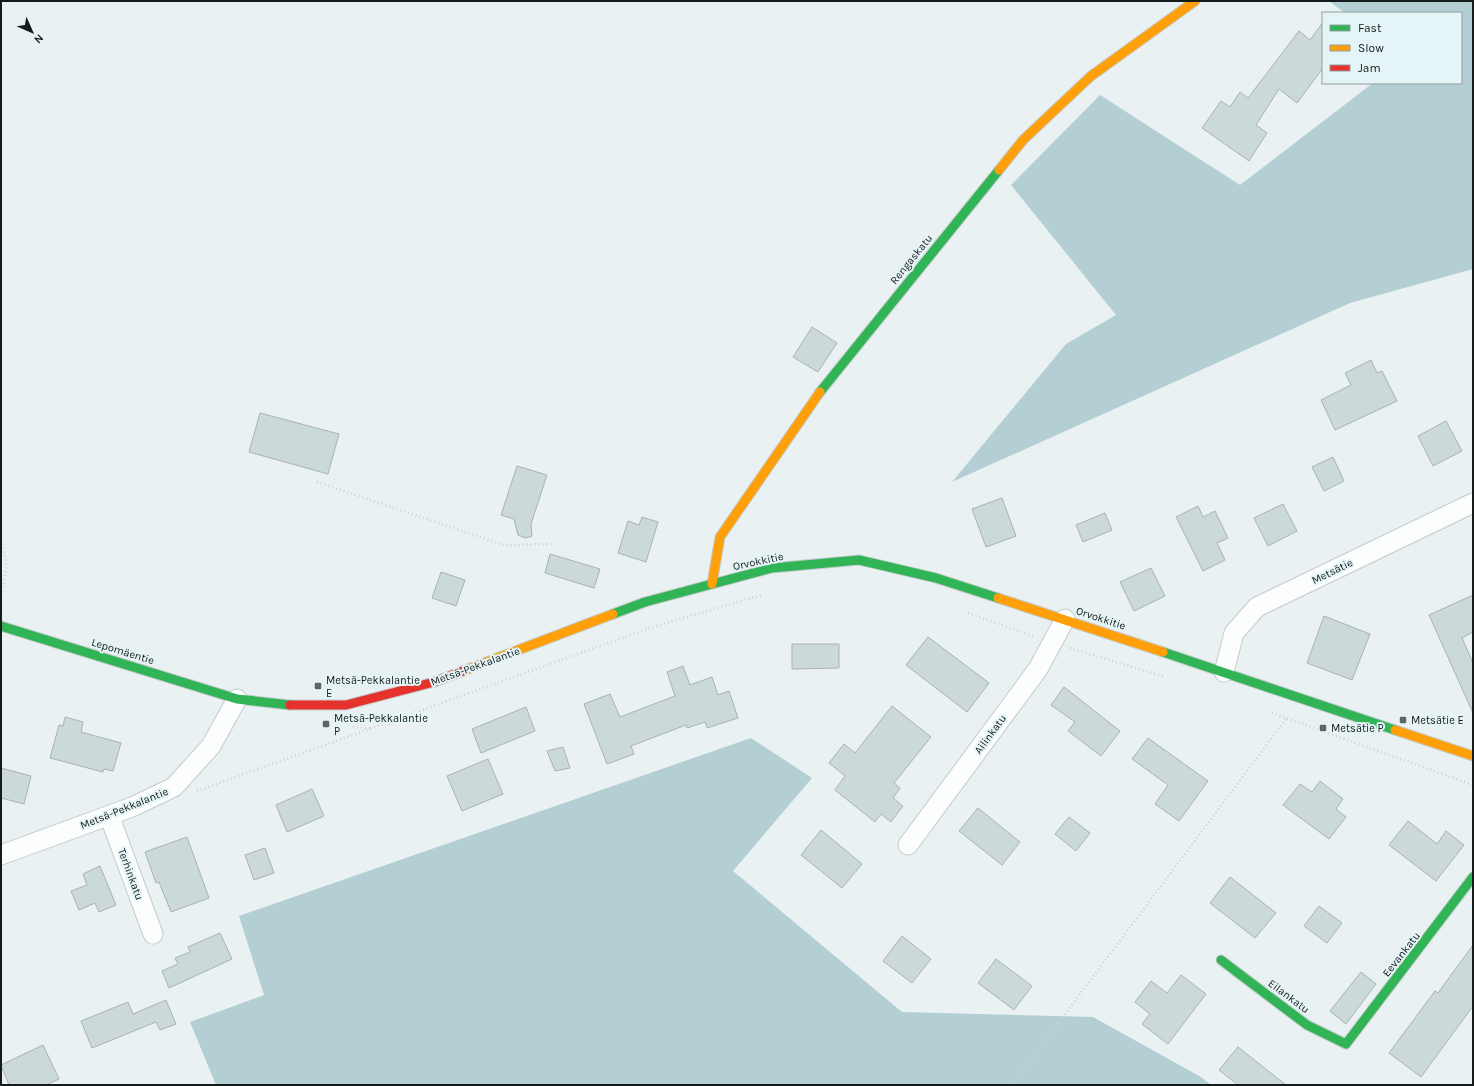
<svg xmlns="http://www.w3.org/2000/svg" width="1474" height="1086" viewBox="0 0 1474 1086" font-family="Karla,sans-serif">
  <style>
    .forest { fill: #b3cfd4 }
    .building { fill: #ccd9da; stroke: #abb1b2 }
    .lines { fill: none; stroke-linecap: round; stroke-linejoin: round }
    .street-casing { stroke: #c5cbcc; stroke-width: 21 }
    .fast-casing { stroke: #c5cbcc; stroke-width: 11 }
    .slow-casing { stroke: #c5cbcc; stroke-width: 11 }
    .jam-casing { stroke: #c5cbcc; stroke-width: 11 }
    .path { stroke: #ced0d0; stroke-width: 2.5; stroke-dasharray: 1 3; stroke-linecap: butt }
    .street { stroke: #fcfdfd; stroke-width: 19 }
    .fast { stroke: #30b455; stroke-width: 9 }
    .slow { stroke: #ff9f0a; stroke-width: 9 }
    .jam { stroke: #e5322d; stroke-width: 9 }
    .poi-dot { fill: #5f6566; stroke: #e5f4f6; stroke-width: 1.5 }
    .labels { text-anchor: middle; stroke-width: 4; stroke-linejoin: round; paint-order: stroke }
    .street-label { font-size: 11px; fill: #151a1b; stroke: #e5f4f6 }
    .poi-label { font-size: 11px; fill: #151a1b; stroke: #e5f4f6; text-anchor: start }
  </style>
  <rect width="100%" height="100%" fill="#e9f1f2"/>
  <path class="forest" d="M1329,1H1473V269L1350,303L952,482L1066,344L1116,315L1011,185L1100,95L1240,185L1373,83H1461V13H1345Z
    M751,738L812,778L733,871L902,1012L1093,1017L1201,1077L1211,1085H216L190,1022L264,995L239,916Z"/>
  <path class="building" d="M1323,22V68L1297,103L1279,89L1256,125L1267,133L1249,161L1202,128L1221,101L1230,107L1240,92L1248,98L1299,31L1310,40Z
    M812,327L837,343L818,372L793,357Z
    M1371,360L1377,373L1382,371L1397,401L1335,430L1321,400L1351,385L1345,373Z
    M260,413L339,434L328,474L249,452Z
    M1446,421L1462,451L1433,466L1418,436Z
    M1333,457L1344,481L1324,491L1312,467Z
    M517,466L547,475L531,524L532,536L526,538L518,535L514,519L501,515Z
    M1002,498L1016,536L986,547L972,509Z
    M1283,504L1297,531L1268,546L1254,518Z
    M1198,506L1203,517L1215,511L1228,538L1217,543L1225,560L1203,571L1176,517Z
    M1105,513L1112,530L1083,542L1076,525Z
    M642,517L658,522L646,562L618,553L628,521L639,525Z
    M550,554L600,569L594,588L545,573Z
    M1151,568L1165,596L1134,611L1120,582Z
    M441,572L465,580L456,606L432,598Z
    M1473,595V632L1462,638L1473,663V713L1429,615Z
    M1324,616L1370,634L1352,680L1307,663Z
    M928,637L989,683L967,712L906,665Z
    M792,644H839V668L792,669Z
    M683,666L690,685L712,677L718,695L729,691L738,718L707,728L705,722L687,728L686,725L631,746L634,754L607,764L584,704L610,694L620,717L675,696L667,672Z
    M1064,687L1120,731L1101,756L1068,731L1075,722L1051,705Z
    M892,706L931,737L894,783L900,788L893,798L903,806L891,822L881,814L875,822L835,790L845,776L829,763L844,744L855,753Z
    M526,707L535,731L481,753L472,729Z
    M65,717L83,722L81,732L121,743L113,771L104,769L103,772L50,758L59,725L63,726Z
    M1148,738L1208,781L1179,821L1155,804L1168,785L1132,759Z
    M563,747L570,768L555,771L547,751Z
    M488,759L503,794L462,811L447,776Z
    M1,768L31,776L24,804L1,798Z
    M1320,781L1343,799L1336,809L1346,817L1329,839L1283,805L1300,784L1312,792Z
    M312,789L324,816L287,832L276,805Z
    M978,808L1020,842L1002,865L959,831Z
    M1069,817L1090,833L1076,851L1055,834Z
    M1408,821L1437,844L1446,831L1464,845L1436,881L1389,845Z
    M821,830L862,864L842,888L801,855Z
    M187,837L209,898L171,912L159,882L156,883L145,852Z
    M265,848L274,873L254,880L245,855Z
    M100,866L116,905L99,912L95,903L79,910L71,891L87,885L83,874Z
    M1230,877L1276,913L1255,938L1210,903Z
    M1319,906L1342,923L1327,943L1304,926Z
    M220,933L232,959L169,988L162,971L178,964L175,958L190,952L188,947Z
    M902,936L931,959L912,983L883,961Z
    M1473,945V1006L1421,1077L1389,1053L1435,991L1438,993Z
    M996,959L1032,986L1014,1010L978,983Z
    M1361,972L1376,984L1346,1024L1330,1011Z
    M1181,975L1206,994L1168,1044L1142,1024L1150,1014L1135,1002L1151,981L1167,993Z
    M166,1000L176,1024L160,1030L156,1022L92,1048L81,1021L128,1002L133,1014Z
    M43,1045L59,1079L46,1085H9L1,1065Z
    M1238,1047L1286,1085H1238L1219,1070Z"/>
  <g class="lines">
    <defs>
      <path id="street" d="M1224,672L1234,633L1257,607L1473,503
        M109,815L153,934
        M908,845L1038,669L1065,619
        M1,855L132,807L174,787L211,746L237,699"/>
      <path id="fast" d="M820,392L999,170
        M613,614L645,602L772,568L859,560L936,578L998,598
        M1,626L237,699L290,705
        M1163,652L1395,730
        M1221,960L1307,1025L1346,1044L1473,877"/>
      <path id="slow" d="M999,170L1023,140L1091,76L1195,1
        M712,584L720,537L820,392
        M998,598L1163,652
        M463,671L613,614
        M1395,730L1473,756"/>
      <path id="jam" d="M290,705H346L434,682L463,671"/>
    </defs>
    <use href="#street" class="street-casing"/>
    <use href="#fast" class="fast-casing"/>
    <use href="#slow" class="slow-casing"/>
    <use href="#jam" class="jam-casing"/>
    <path class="path" d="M317,482L504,545L553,544
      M1,540L7,566L1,595
      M968,613L1033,636
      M1070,648L1165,677
      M1272,713L1473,785
      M353,727L370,728
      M197,791L650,628L761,595
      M1012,1085L1286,719"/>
    <use href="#street" class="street"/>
    <use href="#fast" class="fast"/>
    <use href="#slow" class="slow"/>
    <use href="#jam" class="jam"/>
  </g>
  <g class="poi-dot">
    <rect x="314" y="682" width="8" height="8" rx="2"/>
    <rect x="1399" y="716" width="8" height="8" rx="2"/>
    <rect x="322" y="720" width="8" height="8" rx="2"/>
    <rect x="1319" y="724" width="8" height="8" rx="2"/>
  </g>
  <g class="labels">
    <g class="street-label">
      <text transform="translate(911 259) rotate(-51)" y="4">Rengaskatu</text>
      <text transform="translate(758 561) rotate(-12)" y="4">Orvokkitie</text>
      <text transform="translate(1332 571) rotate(-26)" y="4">Metsätie</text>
      <text transform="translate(1101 618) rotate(18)" y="4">Orvokkitie</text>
      <text transform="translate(123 651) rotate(17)" y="4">Lepomäentie</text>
      <text transform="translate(475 666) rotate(-20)" y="4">Metsä-Pekkalantie</text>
      <text transform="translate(990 734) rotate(-54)" y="4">Ailinkatu</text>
      <text transform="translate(124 808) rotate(-22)" y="4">Metsä-Pekkalantie</text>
      <text transform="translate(131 874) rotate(70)" y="4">Terhinkatu</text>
      <text transform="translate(1401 954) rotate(-52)" y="4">Eevankatu</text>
      <text transform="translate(1289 996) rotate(37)" y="4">Eilankatu</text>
    </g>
    <g class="poi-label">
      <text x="326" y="684">Metsä-Pekkalantie<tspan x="326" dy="13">E</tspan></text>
      <text x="334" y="722">Metsä-Pekkalantie<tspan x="334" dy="13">P</tspan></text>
      <text x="1411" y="724">Metsätie E</text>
      <text x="1331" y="732">Metsätie P</text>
    </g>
  </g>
  <rect width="1474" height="1086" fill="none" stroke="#151a1b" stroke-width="4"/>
  <rect x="1322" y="12" width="140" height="72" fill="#e5f4f6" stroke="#929d9e"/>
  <rect x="1330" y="25" width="20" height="6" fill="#30b455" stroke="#929d9e"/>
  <text x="1358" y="32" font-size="12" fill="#151a1b">Fast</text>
  <rect x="1330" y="45" width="20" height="6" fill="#ff9f0a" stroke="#929d9e"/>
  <text x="1358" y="52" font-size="12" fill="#151a1b">Slow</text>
  <rect x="1330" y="65" width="20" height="6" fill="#e5322d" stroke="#929d9e"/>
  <text x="1358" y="72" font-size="12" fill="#151a1b">Jam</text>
  <g transform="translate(32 32) rotate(135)" stroke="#e5f4f6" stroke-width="3" paint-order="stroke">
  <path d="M0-3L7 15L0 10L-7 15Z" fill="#151a1b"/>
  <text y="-6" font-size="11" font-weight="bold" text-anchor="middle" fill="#151a1b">N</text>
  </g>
</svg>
